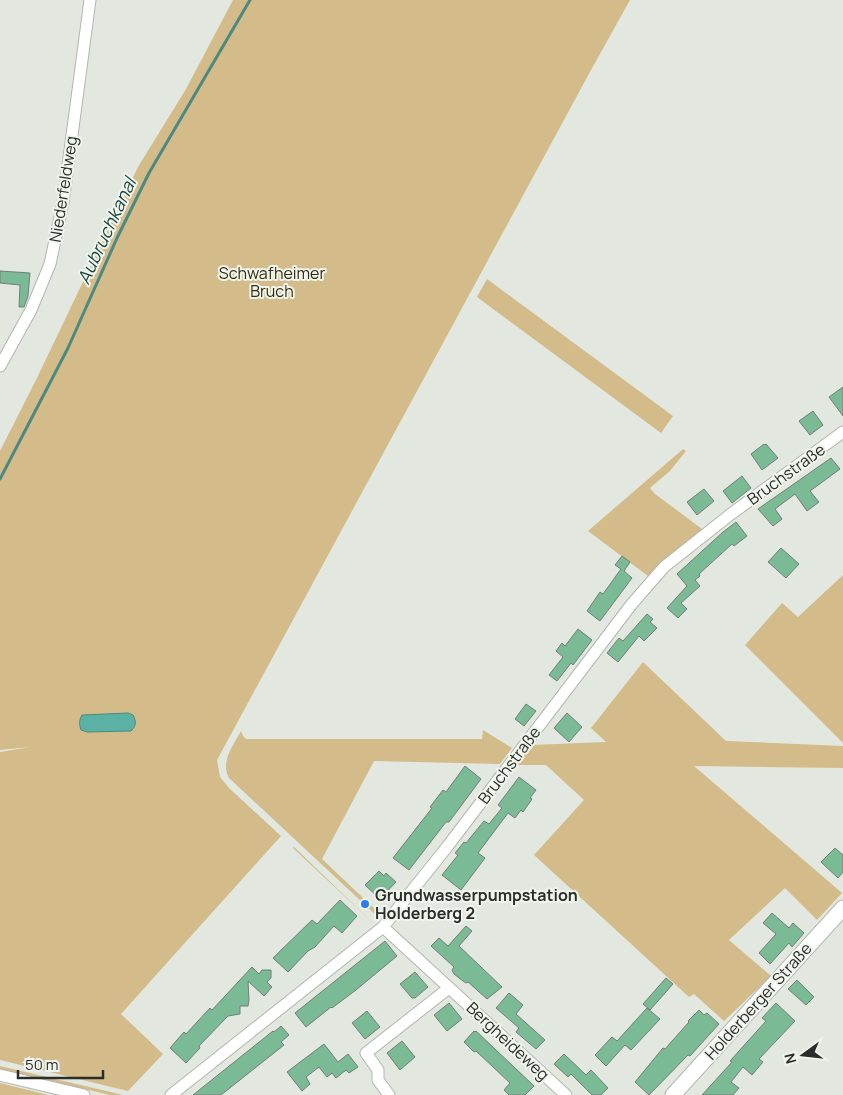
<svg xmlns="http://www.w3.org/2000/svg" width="843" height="1095" viewBox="0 0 843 1095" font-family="Manrope,sans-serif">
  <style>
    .green { fill: #d3bb8a }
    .water { fill: #5cb1a5; stroke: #4d8980 }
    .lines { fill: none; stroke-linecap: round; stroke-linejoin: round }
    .stream { stroke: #4d8980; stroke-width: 3 }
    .building { fill: #7abb96; stroke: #747d78 }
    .minor-casing { stroke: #b0b6ad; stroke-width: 13 }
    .major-casing { stroke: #b0b6ad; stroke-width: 17 }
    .minor { stroke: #fff; stroke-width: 11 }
    .major { stroke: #fff; stroke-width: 15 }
    .poi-dot { fill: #2b7de8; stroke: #eff5ec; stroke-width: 2 }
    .labels { text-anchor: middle; stroke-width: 4; stroke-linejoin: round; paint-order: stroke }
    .street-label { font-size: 16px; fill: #2b2d2a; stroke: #eff5ec }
    .park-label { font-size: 16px; fill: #372a0e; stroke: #eff5ec }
    .poi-label { font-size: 16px; font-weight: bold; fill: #2b2d2a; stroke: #eff5ec; text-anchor: start }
    .water-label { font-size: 18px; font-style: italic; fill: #1d453f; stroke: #eff5ec }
  </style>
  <rect width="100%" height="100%" fill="#e2e8df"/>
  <path class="green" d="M233,0H630L591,70L217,760L220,777L229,788L281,836L121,1014L163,1054L128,1091L0,1060V752L31,747L0,750V451L36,380L138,167L186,89Z
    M487,279L673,416L661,433L477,297Z
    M683,449L686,451L670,471L650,488L655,494L702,529L658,565L648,576L588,531Z
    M843,575V743L745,645L782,603L798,617Z
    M643,662L726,741L843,746V768L694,766L842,893L817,920L785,888L729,940L771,976L724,1021L694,994L689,997L534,855L584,800L546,765H512L532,745L606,742L591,728Z
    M483,730L512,748L500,764L374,761L322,859L379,913L377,916L229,778C220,762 233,746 241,731L243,736L246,739H482Z
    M294,847L374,924L293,848Z
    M0,1066L119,1094L122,1095H110L0,1069Z
    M0,1083L48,1095H0Z"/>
  <path class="water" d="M128,713L133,715C136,721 137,725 131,731L87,732L81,730C79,724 79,721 82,715Z"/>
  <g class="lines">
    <path class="stream" d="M0,479L68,348L117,238L149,173L250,0"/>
  </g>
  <path class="building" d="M0,271L30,273L28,296L24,307H19L20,285L0,283Z
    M843,387V416L829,397Z
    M813,411L823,425L810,435L799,421Z
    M764,444L765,445L766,444L778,458L762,470L751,454Z
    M831,458L840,469L810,491L819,502L807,511L795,494L775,509L782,519L773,526L758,509Z
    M742,476L751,488L732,503L723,491Z
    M704,489L714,501L697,515L687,502Z
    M736,522L747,536L734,546L732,544L699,574L700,576L695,580L700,586L681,603L687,609L678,618L667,608L687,586L677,574L723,532Z
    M781,548L799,564L786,578L768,562Z
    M622,556L630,562L624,571L632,578L600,621L587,611L600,592L603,594L621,569L615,565Z
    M647,614L653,619L650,622L657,628L644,641L639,636L618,662L607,653L619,638L623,641Z
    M578,629L592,640L573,665L571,663L557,681L549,675L563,657L556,651L562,643L565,646Z
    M526,704L536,711L524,726L515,719Z
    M567,713L582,727L569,742L554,728Z
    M465,766L481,779L449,822H446L409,870L393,858L432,808L430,807L443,790L446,792Z
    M519,777L536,790L530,798L532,799L523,812L521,810L515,818L508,813L478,853L485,858L461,890L442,875L458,855L455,853L464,842L466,843L484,821L489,824L502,808L498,805Z
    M835,848L843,855V872L838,878L821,862Z
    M379,871L384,876L386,873L396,882L380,899L365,885Z
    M340,900L357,916L342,933L334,926L315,947L308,951L288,972L273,958L312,920L317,924Z
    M772,913L789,928L793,923L804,933L792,947L789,943L770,964L759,953L776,934L763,923Z
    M466,926L472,931L459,946L502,987L487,999L468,982L466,983L463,981L454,974L452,970L454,967L431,946L439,938L448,946Z
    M385,941L397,956L356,990L332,1008L331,1007L306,1027L295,1013Z
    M252,967L259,974L262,970H271V978L267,982L272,987L264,996L248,981L249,1000L248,1006H240V1014L228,1016L199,1046L200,1048L186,1063L170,1048L184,1032L186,1034L210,1008L212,1010Z
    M415,972L428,987L415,998H412L400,984Z
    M666,978L673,984L650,1010L643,1004Z
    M797,980L814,997L806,1005L788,989Z
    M509,993L523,1005L516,1014L545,1040L536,1049L516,1032L519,1028L496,1008Z
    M449,1003L462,1019L447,1031L434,1015Z
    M776,1003L795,1021L759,1059L763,1062L752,1075L743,1067L731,1082L739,1088L733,1095H702L732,1062L730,1061L766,1021L762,1018Z
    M647,1008L660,1019L631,1050L625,1045L606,1066L595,1055L612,1037L617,1041Z
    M699,1010L704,1015L707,1013L719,1024L690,1056L688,1055L649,1095L635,1082L663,1048L665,1049L689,1022L688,1021Z
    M367,1011L380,1027L365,1039L352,1023Z
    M281,1026L289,1035L281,1042L284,1045L221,1095H193L273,1031L274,1032Z
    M474,1031L475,1032L476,1031L534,1086L525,1095H509L504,1090L510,1083L476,1051L474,1052L464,1042Z
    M402,1041L415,1057L400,1070L387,1053Z
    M324,1044L338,1062L348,1054L358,1067L349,1073L346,1070L336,1078L332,1073L327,1077L319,1067L306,1077L310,1084L302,1091L287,1072Z
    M564,1054L586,1075L591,1070L608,1088L601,1095H592L571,1074L568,1077L554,1064Z"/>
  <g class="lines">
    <defs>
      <path id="minor" d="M0,366L31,310L50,264L63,203L90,0
        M383,927L566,1095
        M0,1075L84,1095
        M171,1095L383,927L447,847L631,605L664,567L731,514L843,432
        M389,1095L378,1080V1070L366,1053L449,988"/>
      <path id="major" d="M673,1095L843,908"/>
    </defs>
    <use href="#minor" class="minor-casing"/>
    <use href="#major" class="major-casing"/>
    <use href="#minor" class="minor"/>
    <use href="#major" class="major"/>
  </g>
  <circle class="poi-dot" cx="365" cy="904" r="5"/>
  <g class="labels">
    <g class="street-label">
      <text transform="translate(63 189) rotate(-81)" y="6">Niederfeldweg</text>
      <text transform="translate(786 474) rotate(-36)" y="6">Bruchstraße</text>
      <text transform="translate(509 765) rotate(-53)" y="6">Bruchstraße</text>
      <text transform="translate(758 1001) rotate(-48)" y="6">Holderberger Straße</text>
      <text transform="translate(508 1041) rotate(43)" y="6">Bergheideweg</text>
    </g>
    <g class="park-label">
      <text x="272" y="279">Schwafheimer<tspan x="272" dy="18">Bruch</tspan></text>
    </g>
    <g class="poi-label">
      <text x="375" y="901">Grundwasserpumpstation<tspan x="375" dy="18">Holderberg 2</tspan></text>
    </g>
    <g class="water-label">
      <text transform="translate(107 231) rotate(-65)" y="6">Aubruchkanal</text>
    </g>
  </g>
  <g transform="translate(803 1055) rotate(255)" stroke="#eff5ec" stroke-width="4" paint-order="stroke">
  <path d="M0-4L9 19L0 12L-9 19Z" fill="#2b2d2a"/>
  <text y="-8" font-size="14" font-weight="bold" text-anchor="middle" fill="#2b2d2a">N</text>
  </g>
  <path d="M18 1070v8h85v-8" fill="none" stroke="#2b2d2a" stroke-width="2.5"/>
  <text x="25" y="1070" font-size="15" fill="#2b2d2a" stroke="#eff5ec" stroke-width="4" paint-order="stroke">50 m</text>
</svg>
